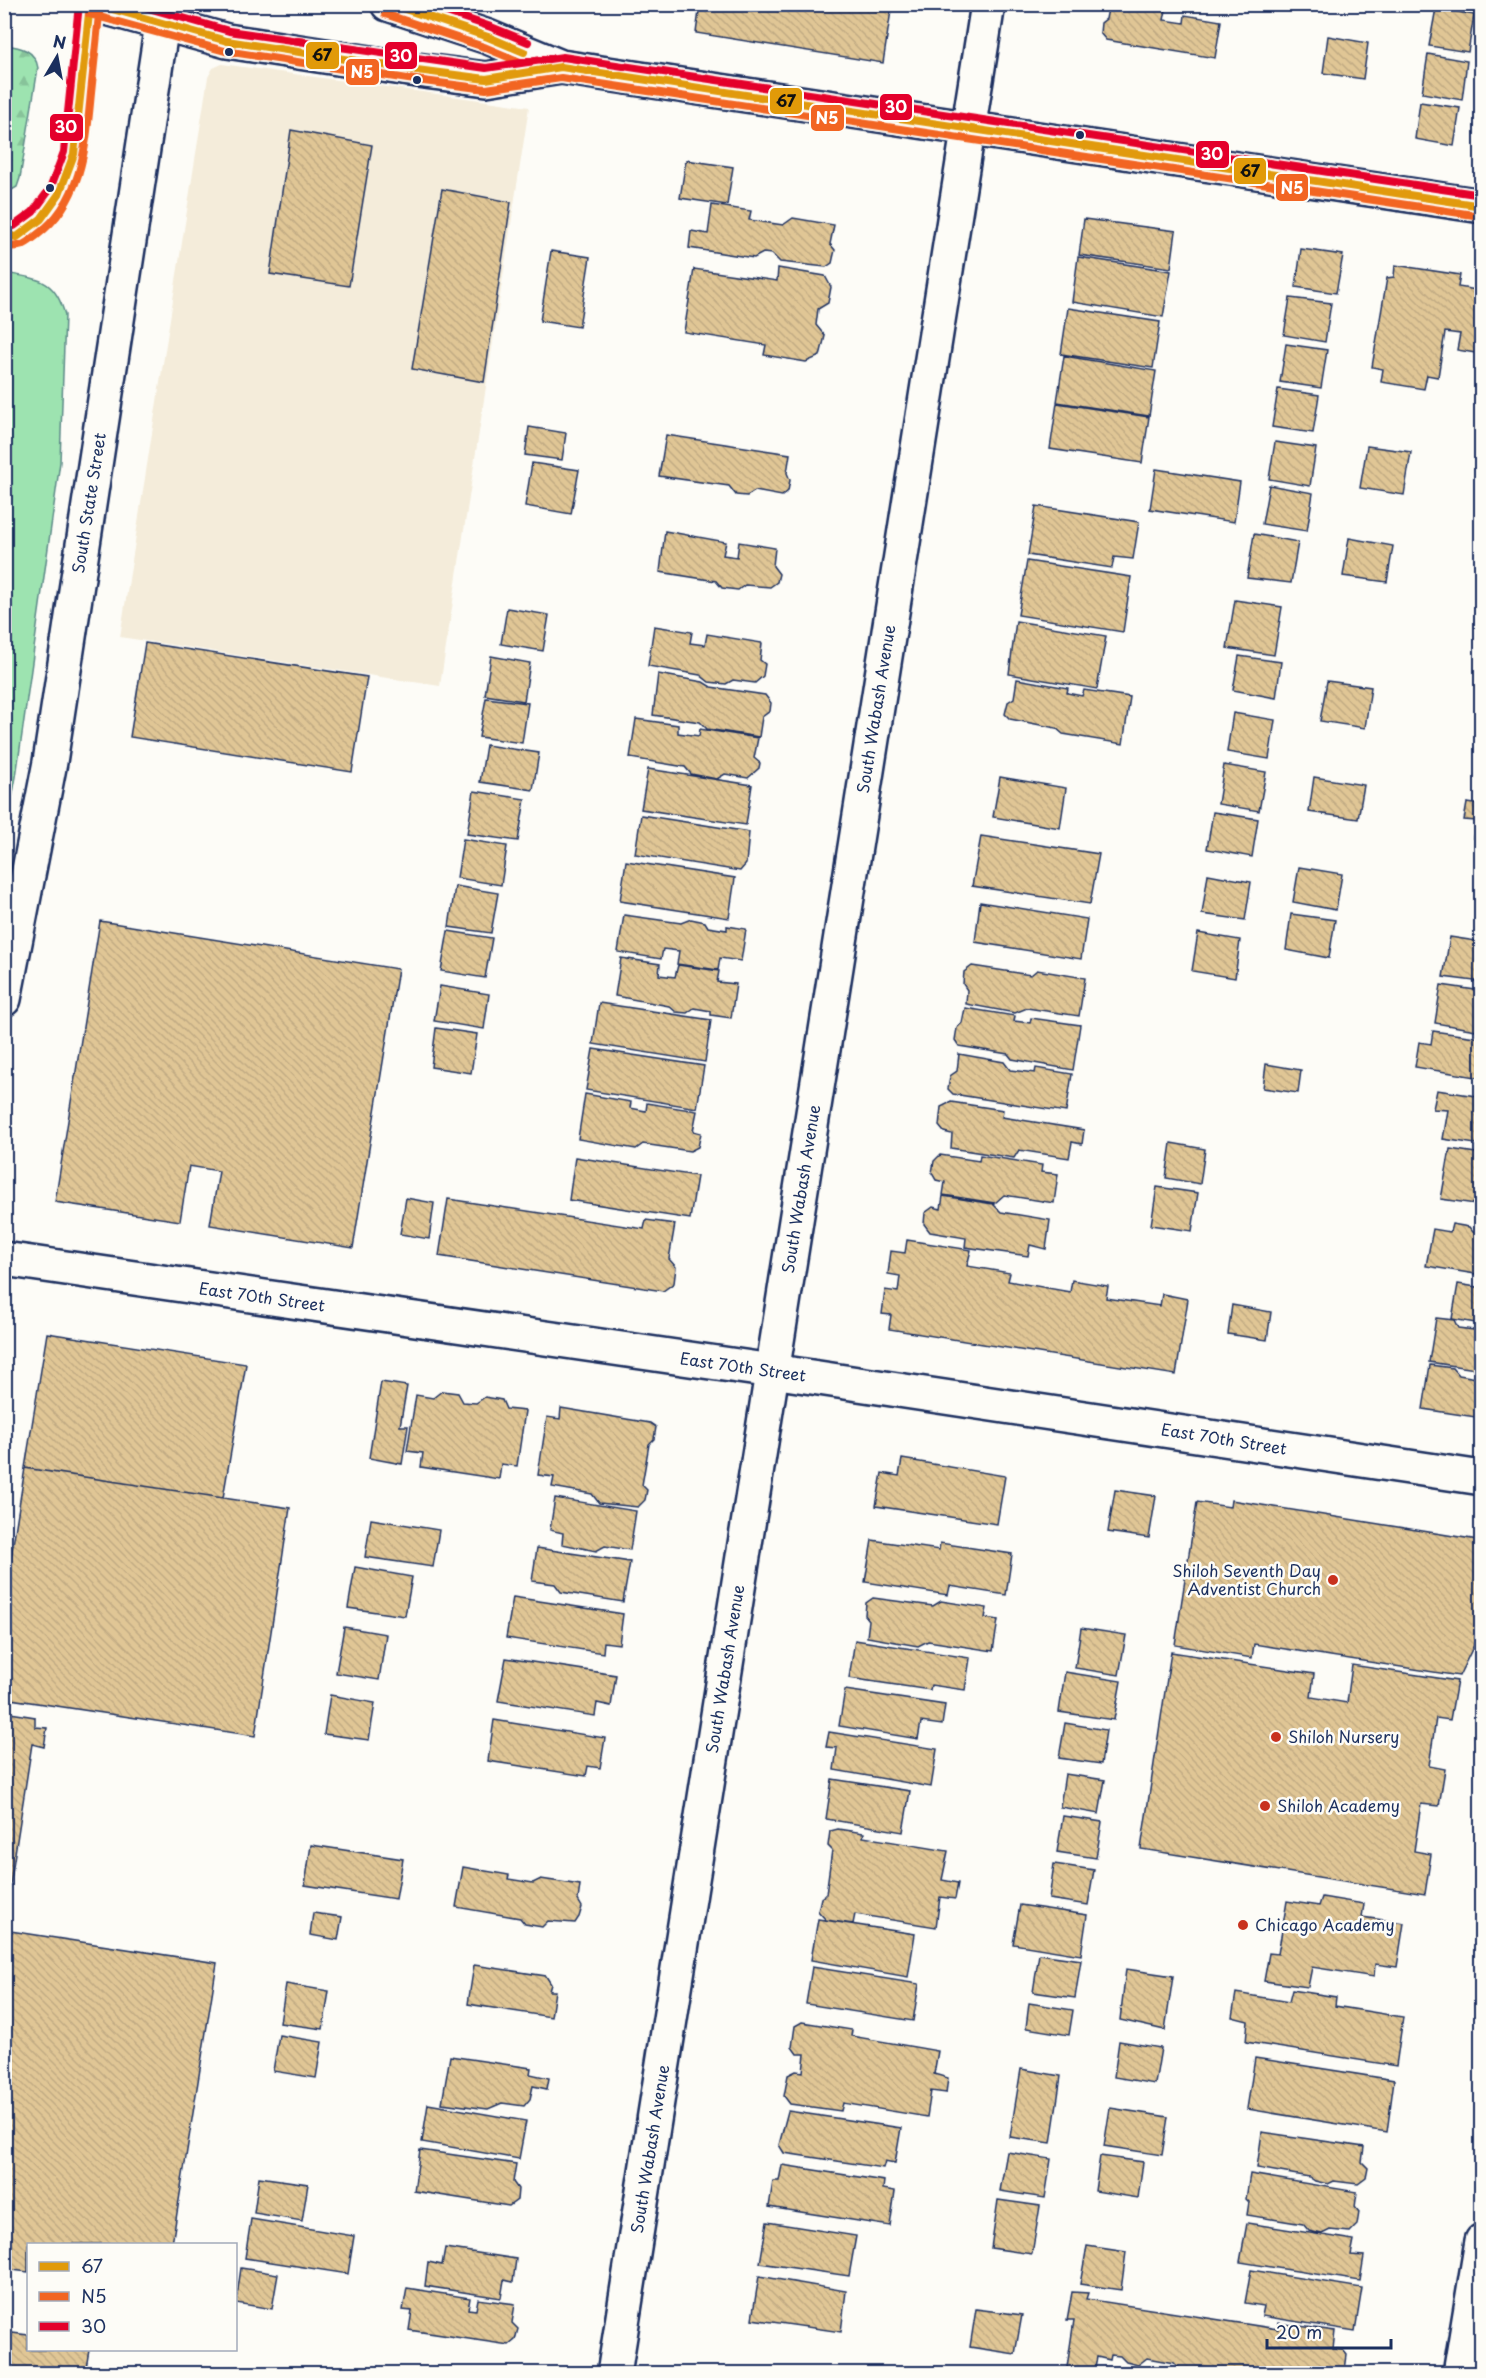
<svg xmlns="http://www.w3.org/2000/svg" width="1486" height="2378" viewBox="0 0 1486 2378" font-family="'Playpen Sans',sans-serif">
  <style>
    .built { fill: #f4ecda }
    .grass { fill: #9de3b0; stroke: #5c8987; stroke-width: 1.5 }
    .forest { fill: url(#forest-firs); stroke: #5c8987; stroke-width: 1.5 }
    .building { fill: url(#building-back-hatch); stroke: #1b2f5e; stroke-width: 1.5 }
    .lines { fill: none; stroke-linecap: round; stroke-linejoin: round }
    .street-casing { stroke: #1b2f5e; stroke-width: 38 }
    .secondary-casing { stroke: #1b2f5e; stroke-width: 38 }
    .street { stroke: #fdfcf7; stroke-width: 33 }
    .secondary { stroke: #fdfcf7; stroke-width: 33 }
    .bus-1-casing { stroke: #fdfcf7; stroke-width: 12 }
    .bus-2-casing { stroke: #fdfcf7; stroke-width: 12 }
    .bus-3-casing { stroke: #fdfcf7; stroke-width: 12 }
    .bus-1 { stroke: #e19a09; stroke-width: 8 }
    .bus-2 { stroke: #f26522; stroke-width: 8 }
    .bus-3 { stroke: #e4002b; stroke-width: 8 }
    .bus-dot { fill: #1b2f5e; stroke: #fdfcf7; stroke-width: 2 }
    .poi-dot { fill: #c8321e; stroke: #fdfcf7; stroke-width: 2 }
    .labels { text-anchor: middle; stroke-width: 5; stroke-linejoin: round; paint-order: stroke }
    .street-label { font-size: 16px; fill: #1b2f5e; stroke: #fdfcf7 }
    .poi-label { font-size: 16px; fill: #1b2f5e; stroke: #fdfcf7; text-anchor: start }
    .line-badge { stroke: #fdfcf7; stroke-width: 2 }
    .badge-label { font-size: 16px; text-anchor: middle; font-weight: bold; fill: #fff }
    .pale-badge-label { font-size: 16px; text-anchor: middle; font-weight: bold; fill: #111 }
  </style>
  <defs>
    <pattern id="forest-firs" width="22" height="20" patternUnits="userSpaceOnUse" patternTransform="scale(1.5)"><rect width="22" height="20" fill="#9de3b0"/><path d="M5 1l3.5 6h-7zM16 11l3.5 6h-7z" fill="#87c39a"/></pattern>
    <pattern id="building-back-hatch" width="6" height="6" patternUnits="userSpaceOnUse" patternTransform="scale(1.5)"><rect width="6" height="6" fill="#e0c695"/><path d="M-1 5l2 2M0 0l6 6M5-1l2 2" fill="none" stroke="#c0aa83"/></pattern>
  </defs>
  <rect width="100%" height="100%" fill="#fdfcf7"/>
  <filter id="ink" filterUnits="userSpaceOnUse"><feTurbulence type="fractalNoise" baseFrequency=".0167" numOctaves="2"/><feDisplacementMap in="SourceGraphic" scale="12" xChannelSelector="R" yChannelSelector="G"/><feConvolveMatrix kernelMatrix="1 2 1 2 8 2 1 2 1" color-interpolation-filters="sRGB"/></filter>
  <g filter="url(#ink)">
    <path class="built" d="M222,64L529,107L440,686L120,637L208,77L213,68Z"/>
    <path class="grass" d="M5,273C38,279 55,278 65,315L60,462L16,777L5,835Z"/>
    <path class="forest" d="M5,45C21,47 35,50 38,68L20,178L17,187L5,194Z"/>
    <path class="building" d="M700,4H892L883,63L696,33Z
      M1109,4H1128L1166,10L1164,20L1184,23L1185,15L1221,21L1215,58L1106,40L1100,33L1101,23L1106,19Z
      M1436,8L1474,15L1468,52L1429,46Z
      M1328,36L1368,43L1363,79L1323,73Z
      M1428,54L1467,61L1462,100L1422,93Z
      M1420,102L1460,108L1454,146L1415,139Z
      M291,130L372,145L349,286L270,274Z
      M686,160L733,167L727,205L680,198Z
      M442,189L511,202L484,382L412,369Z
      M712,205L751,211L749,220L783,225L793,218L834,225L830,244L835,250L832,263L826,267L780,262L772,254L763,253L754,258L689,248L691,231L708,234Z
      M1084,219L1176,231L1171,268L1079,255Z
      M1301,249L1343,255L1336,293L1296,287Z
      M551,251L590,257L579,327L540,321Z
      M1078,257L1171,271L1163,317L1072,302Z
      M1395,265L1460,275L1458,287L1482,291V354L1457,350L1460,334L1445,332L1438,377L1427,375L1424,389L1381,382L1383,369L1372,367L1387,278L1394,277Z
      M778,268L825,276L831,287L828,303L818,309L816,325L825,336L820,356L806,362L764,355L766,345L684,332L694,269L777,281Z
      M1290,298L1331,303L1325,342L1284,335Z
      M1068,308L1160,322L1153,368L1061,354Z
      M1286,344L1327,350L1321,388L1280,382Z
      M1064,356L1156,371L1149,416L1057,402Z
      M1278,389L1319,395L1313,433L1272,427Z
      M1057,403L1149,417L1142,463L1050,449Z
      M529,427L566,433L562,460L525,455Z
      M666,435L790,454L787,473L790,480L788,491L782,496L755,491L747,496L736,495L729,486L659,476Z
      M1275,442L1316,448L1310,486L1269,479Z
      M1367,446L1411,452L1404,495L1360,488Z
      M532,463L579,470L571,514L525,506Z
      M1156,469L1240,482L1234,522L1150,509Z
      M1269,485L1313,493L1307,531L1262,524Z
      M1036,506L1139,522L1133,559L1114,557L1112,568L1028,555Z
      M665,531L726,542L723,555L737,557L739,542L775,548L773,566L779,574L777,582L770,587L745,585L738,590L722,588L716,581L660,572Z
      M1254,534L1298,542L1291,583L1247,578Z
      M1349,538L1393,546L1387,582L1343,576Z
      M1027,561L1131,577L1123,632L1018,615Z
      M1235,600L1282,607L1274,655L1227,648Z
      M507,608L549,615L543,651L501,644Z
      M1016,621L1106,636L1097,689L1009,674Z
      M654,626L692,632L690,643L705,645L707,634L762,643L760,660L765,664L763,676L755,683L733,680L726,684L709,682L700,675L648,666Z
      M145,643L367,677L352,772L130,737Z
      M491,656L530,663L524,701L485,695Z
      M1239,656L1281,662L1276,698L1233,690Z
      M658,674L703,682L711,687L765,695L771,703L770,711L762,717L759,737L707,729L700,722L653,715Z
      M1017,679L1068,688L1067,693L1082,696L1084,690L1130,697L1123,744L1063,734L1056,728L1010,719L1005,714L1008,702L1014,698Z
      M1327,681L1371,687L1365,728L1320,721Z
      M486,698L528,703L522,743L479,737Z
      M1233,713L1275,720L1269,759L1227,752Z
      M636,719L678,725V733L699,736L700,729L758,738L754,758L760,763L759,768L748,778L725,774L717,779L691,774L685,767L630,758Z
      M486,745L539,753L533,790L480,782Z
      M1224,765L1266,772L1259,811L1218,804Z
      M648,769L752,785L746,825L641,809Z
      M1000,777L1066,788L1060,828L993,817Z
      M1314,777L1364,785L1358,819L1309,812Z
      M474,791L525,799L518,841L467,834Z
      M1467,803L1482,805V839L1474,838L1477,821L1464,820Z
      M1213,812L1258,819L1252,857L1207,849Z
      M641,815L749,832L746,864L740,871L635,854Z
      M981,836L1099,854L1090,904L972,886Z
      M463,839L507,846L501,885L457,878Z
      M626,861L735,878L729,918L620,901Z
      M1299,867L1342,874L1336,910L1293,902Z
      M1208,874L1251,882L1245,920L1202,914Z
      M455,886L498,893L491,933L449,927Z
      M980,902L1087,919L1081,959L975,942Z
      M1291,914L1335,920L1329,958L1286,950Z
      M624,915L681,923L691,919L705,922L708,927L727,930V926L746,929L741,961L720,958L718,970L677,964L679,951L663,949L661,959L618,952Z
      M100,921L398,969L353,1248L210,1225L219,1171L189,1166L180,1221L55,1202Z
      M448,931L492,938L485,978L441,971Z
      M1198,933L1240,940L1235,978L1192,971Z
      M1450,937L1482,942V982L1443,977Z
      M621,958L660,964L659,975L675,977L678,965L719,971L717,982L736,984L731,1018L711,1015V1011L694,1008L687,1013L676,1012L669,1006L615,996Z
      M972,966L1031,975L1037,970L1085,978L1079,1016L1027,1008L1015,1013L966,1004L967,990L963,984L964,972Z
      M1441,985L1482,991V1031L1435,1023Z
      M440,986L489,994L484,1029L434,1021Z
      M599,1003L711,1020L705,1062L593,1044Z
      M965,1008L1015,1016L1014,1021L1030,1023L1031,1018L1080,1025L1073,1070L1012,1059L1008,1054L959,1046L955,1040L957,1028L962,1023Z
      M436,1028L477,1034L471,1073L431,1067Z
      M1433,1031L1482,1038V1078L1415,1067L1419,1042L1431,1044Z
      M593,1049L704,1066L697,1108L586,1090Z
      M959,1054L1004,1062L1010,1070L1035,1073L1036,1068L1072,1074L1066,1112L953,1094L948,1089L950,1076L957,1071Z
      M1266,1064L1301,1070L1298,1093L1263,1088Z
      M1437,1090L1482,1097V1145L1443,1139L1448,1110L1433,1109Z
      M585,1094L631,1102L630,1108L646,1111L647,1103L697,1111L693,1131L701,1133L698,1147L690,1151L643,1144L636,1149L578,1139Z
      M951,1102L1003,1110L1002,1117L1084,1130L1082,1144L1072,1142L1069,1158L1019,1150L1014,1158L951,1148L952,1134L944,1132L939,1126L941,1107Z
      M1171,1143L1205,1149L1200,1184L1166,1178Z
      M1450,1149L1482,1154V1205L1441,1199Z
      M940,1155L979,1161L980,1155L1042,1165L1041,1172L1058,1174L1054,1203L1004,1195L995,1203L943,1195L945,1182L936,1180L932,1173L934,1161Z
      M575,1157L697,1176L690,1219L569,1200Z
      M1157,1187L1198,1193L1192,1231L1151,1225Z
      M943,1196L993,1204L1001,1212L1050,1220L1046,1249L1030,1245L1028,1256L965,1247L966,1238L930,1232L924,1224L925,1213L933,1207L941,1209Z
      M406,1198L434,1203L429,1239L400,1234Z
      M448,1199L644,1229L646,1220L675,1224L669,1259L676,1267L674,1283L663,1291L439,1256Z
      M1452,1224L1469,1227L1473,1232L1482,1234V1275L1426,1266L1433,1229L1450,1232Z
      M907,1240L971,1250L967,1266L1010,1273L1008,1281L1070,1292L1072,1280L1108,1286L1106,1298L1160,1306L1162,1294L1188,1299L1176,1375L889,1329L891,1315L882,1314L885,1290L898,1292L900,1276L888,1274L891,1251L905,1253Z
      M1458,1284L1482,1288V1324L1452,1319Z
      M1232,1305L1271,1312L1267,1340L1228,1334Z
      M1436,1318L1454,1320L1458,1328L1482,1331V1370L1429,1362Z
      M47,1333L246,1364L223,1498L25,1468Z
      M1430,1365L1453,1368L1459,1375L1482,1379V1418L1423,1409Z
      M381,1382L407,1386L400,1426H408L402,1464L369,1458Z
      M442,1391L458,1393L463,1402L476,1403L485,1397L502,1400L506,1409L525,1411L517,1466L501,1464L499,1479L421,1467L423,1453L407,1451L416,1395L433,1398Z
      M561,1408L650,1423L656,1427L654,1439L649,1444L642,1485L647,1490L645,1500L638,1507L599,1503L592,1494L552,1487L554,1477L538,1475L547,1417L560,1419Z
      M902,1459L1005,1476L997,1524L876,1506L882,1473L899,1476Z
      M25,1468L290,1508L255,1736L4,1698V1602Z
      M1115,1490L1156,1496L1149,1538L1108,1532Z
      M555,1498L636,1511L630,1550L605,1546L596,1551L562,1544L563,1533L550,1530Z
      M1231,1500L1478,1540L1482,1564V1595L1474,1645L1459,1676L1254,1644L1252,1658L1175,1645L1197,1502L1230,1507Z
      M371,1519L439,1530L433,1567L365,1557Z
      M872,1540L939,1550L940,1543L1012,1554L1006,1595L950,1586L948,1595L865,1582Z
      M537,1548L630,1562L623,1602L561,1592L555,1584L532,1581Z
      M355,1567L412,1577L405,1616L348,1608Z
      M513,1597L623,1614L619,1644L604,1642L603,1653L506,1638Z
      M873,1598L933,1606L941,1601L987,1608L985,1618L998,1620L993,1651L928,1641L918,1646L867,1637L869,1620L865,1615L866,1603Z
      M344,1627L386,1634L379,1680L336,1673Z
      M1081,1628L1126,1635L1119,1675L1075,1668Z
      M855,1640L970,1658L965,1690L931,1685L930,1690L849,1678Z
      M1171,1652L1314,1674L1311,1697L1347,1703L1352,1665L1457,1681L1450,1720L1436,1718L1429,1766L1445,1769L1439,1806L1421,1804L1414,1851L1431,1854L1425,1894L1141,1849Z
      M506,1658L616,1675L611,1706L597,1703L595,1716L498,1701Z
      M1065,1672L1121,1681L1114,1720L1059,1712Z
      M845,1690L945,1705L942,1725L921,1722L918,1739L839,1726Z
      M330,1695L375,1703L369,1740L324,1734Z
      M4,1712L35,1717V1727L47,1728L44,1747L32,1744L4,1924Z
      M494,1720L605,1738L600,1768L588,1766L586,1776L488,1761Z
      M1065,1723L1106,1730L1101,1764L1059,1758Z
      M829,1732L937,1749L931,1787L834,1770L837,1748L826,1747Z
      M1065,1774L1105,1780L1099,1814L1060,1807Z
      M832,1779L910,1791L903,1832L826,1819Z
      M1063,1816L1102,1822L1096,1858L1057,1852Z
      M838,1829L864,1833L863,1837L948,1851L942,1880L958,1883L955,1899L940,1897L936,1927L855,1914L853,1924L826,1920L818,1911L821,1898L826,1894L832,1850L828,1846L830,1831Z
      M311,1845L403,1859L396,1899L305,1885Z
      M1054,1864L1094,1870L1088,1905L1049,1899Z
      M463,1867L509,1875L508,1879L533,1883L541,1879L580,1885L578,1900L582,1907L579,1917L575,1923L548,1921L542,1927L525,1924L520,1918L456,1907Z
      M1322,1897L1364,1904L1362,1917L1404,1923L1397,1967L1375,1964L1374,1977L1312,1967L1308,1987L1264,1981L1269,1953L1278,1954L1287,1901L1319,1906Z
      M1020,1905L1087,1915L1081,1955L1013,1944Z
      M313,1913L342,1917L338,1940L310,1935Z
      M818,1919L915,1934L908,1977L811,1960Z
      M4,1930L217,1963L172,2244H28V2272L4,2269Z
      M1039,1954L1081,1960L1075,1998L1033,1992Z
      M474,1965L546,1976L551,1984L549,1991H555L551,2017L468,2004Z
      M812,1967L919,1984L913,2021L806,2004Z
      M1126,1969L1173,1976L1165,2030L1120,2020Z
      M286,1984L329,1991L323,2029L280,2023Z
      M1292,1990L1336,1997L1335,2006L1403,2017L1396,2066L1246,2042L1248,2021L1232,2017L1236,1993L1289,2002Z
      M1029,2003L1073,2010L1069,2035L1026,2028Z
      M802,2022L852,2030L851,2036L938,2051L934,2074L948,2078L946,2093L931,2091L927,2117L843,2103L841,2111L790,2104L784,2096L788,2075L796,2071L803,2072L805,2054H797L792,2047L795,2026Z
      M279,2035L322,2042L316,2078L273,2071Z
      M1119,2041L1161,2048L1155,2084L1114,2077Z
      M450,2056L531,2068L530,2074L549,2078L547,2089L533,2086L530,2099L524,2106L502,2103L488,2109L442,2103Z
      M1255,2058L1394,2080L1387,2132L1247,2109Z
      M1021,2069L1061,2076L1051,2143L1010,2137Z
      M428,2104L526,2121L519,2159L422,2142Z
      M1110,2108L1168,2117L1162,2155L1104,2146Z
      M788,2111L901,2128L895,2163L885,2161L883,2168L784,2153L779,2145Z
      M1262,2132L1364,2147L1362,2162L1368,2168L1366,2178L1358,2184L1334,2181L1328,2184L1315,2181L1309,2177L1257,2168Z
      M420,2150L516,2164L513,2182L518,2189L517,2200L509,2206L414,2191Z
      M1007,2152L1051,2159L1045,2198L1000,2191Z
      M1100,2156L1143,2162L1138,2198L1095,2191Z
      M782,2165L884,2181L883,2189L895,2191L890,2226L769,2207L773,2181H779Z
      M1250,2174L1357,2192L1355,2207L1359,2212L1357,2225L1350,2232L1330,2230L1322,2234L1309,2231L1303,2224L1247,2215L1249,2202L1246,2199Z
      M259,2177L308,2184L302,2221L254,2213Z
      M998,2200L1040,2206L1032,2254L991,2248Z
      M251,2219L354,2236L348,2274L245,2258Z
      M767,2222L856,2236L849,2276L760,2263Z
      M1247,2223L1354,2240L1351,2255L1364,2256L1360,2281L1240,2262Z
      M1087,2246L1126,2252L1121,2290L1080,2284Z
      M445,2248L516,2259L513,2282L504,2280L501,2298L425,2286L428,2262L442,2265Z
      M241,2268L278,2274L272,2309L236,2303Z
      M1251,2270L1362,2288L1355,2331L1262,2316L1264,2306L1245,2303Z
      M759,2276L846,2291L841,2332L752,2319Z
      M407,2288L470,2298L468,2309L476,2310L478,2299L515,2304L512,2323L518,2329L515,2340L509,2345L409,2330L412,2311L403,2310Z
      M1072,2292L1088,2293L1086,2299L1278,2329V2323L1335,2331L1333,2349L1343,2350L1347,2355L1345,2370L1339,2374H1235L1234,2371L1201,2367L1194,2372L1180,2369L1174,2363L1147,2358L1138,2365L1126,2362L1120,2356L1111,2355L1110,2360L1097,2357L1094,2374H1066L1074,2320H1067Z
      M976,2309L1022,2315L1015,2354L970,2347Z
      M4,2332L28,2335V2350H89L85,2374H4Z"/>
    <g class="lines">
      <defs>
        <path id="street" d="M4,1259L772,1371L1482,1478
          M614,2374L988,4
          M1460,2374L1482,2241"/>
        <path id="secondary" d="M92,4L227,41L409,69L486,79L561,67
          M388,4L488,37L561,67L1482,206
          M4,999L50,762L165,4"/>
      </defs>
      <use href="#street" class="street-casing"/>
      <use href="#secondary" class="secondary-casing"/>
      <use href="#street" class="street"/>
      <use href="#secondary" class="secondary"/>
      <defs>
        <path id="bus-1" d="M94,4L227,41L409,69L486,79L561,67L1482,206
          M390,4L488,37L524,52
          M4,235L17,237L41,219L59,194L74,154L90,4"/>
        <path id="bus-2" d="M89,14L225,51L408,79L486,89L561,78L1480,216
          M385,14L484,47L520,62
          M4,246C22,248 24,245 37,235C83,201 86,144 91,93C94,63 97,34 100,5"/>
        <path id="bus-3" d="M134,4L229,31L486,68L563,57L1482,195
          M423,4L491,27L528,42
          M6,225L14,226L33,212L50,189L64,152L79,4"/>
      </defs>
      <use href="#bus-1" class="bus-1-casing"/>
      <use href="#bus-2" class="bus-2-casing"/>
      <use href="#bus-3" class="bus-3-casing"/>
      <use href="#bus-1" class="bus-1"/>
      <use href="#bus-2" class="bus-2"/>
      <use href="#bus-3" class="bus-3"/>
    </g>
  </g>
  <g class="bus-dot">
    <circle cx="229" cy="52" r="5"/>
    <circle cx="417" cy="80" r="5"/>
    <circle cx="1080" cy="135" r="5"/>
    <circle cx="50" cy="188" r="5"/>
  </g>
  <g class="poi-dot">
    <circle cx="1333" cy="1580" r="6"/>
    <circle cx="1276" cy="1737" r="6"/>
    <circle cx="1265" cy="1806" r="6"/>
    <circle cx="1243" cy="1925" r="6"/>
  </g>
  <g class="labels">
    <g class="street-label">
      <text transform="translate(89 503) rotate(-81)" y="6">South State Street</text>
      <text transform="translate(876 709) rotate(-81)" y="6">South Wabash Avenue</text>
      <text transform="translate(801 1189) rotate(-81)" y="6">South Wabash Avenue</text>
      <text transform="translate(262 1297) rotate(8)" y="6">East 70th Street</text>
      <text transform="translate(743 1367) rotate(8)" y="6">East 70th Street</text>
      <text transform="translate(1224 1439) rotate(9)" y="6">East 70th Street</text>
      <text transform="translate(725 1669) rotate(-81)" y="6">South Wabash Avenue</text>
      <text transform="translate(650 2149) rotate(-81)" y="6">South Wabash Avenue</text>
    </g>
    <g class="poi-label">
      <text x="1321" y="1577" text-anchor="end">Shiloh Seventh Day<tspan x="1321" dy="18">Adventist Church</tspan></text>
      <text x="1288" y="1743">Shiloh Nursery</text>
      <text x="1277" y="1812">Shiloh Academy</text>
      <text x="1255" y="1931">Chicago Academy</text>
    </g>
  </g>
  <g class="line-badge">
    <rect x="305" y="41" width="35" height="29" rx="6" fill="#e19a09"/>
    <rect x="384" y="41" width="34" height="29" rx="6" fill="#e4002b"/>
    <rect x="345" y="58" width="35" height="28" rx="6" fill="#f26522"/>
    <rect x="769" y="87" width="34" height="28" rx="6" fill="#e19a09"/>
    <rect x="879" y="93" width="34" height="28" rx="6" fill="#e4002b"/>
    <rect x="810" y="104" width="35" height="28" rx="6" fill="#f26522"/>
    <rect x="49" y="113" width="35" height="29" rx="6" fill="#e4002b"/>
    <rect x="1195" y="140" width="35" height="29" rx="6" fill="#e4002b"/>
    <rect x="1233" y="157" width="34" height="28" rx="6" fill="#e19a09"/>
    <rect x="1275" y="173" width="34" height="29" rx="6" fill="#f26522"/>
  </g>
  <g class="badge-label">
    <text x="401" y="62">30</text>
    <text x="362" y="78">N5</text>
    <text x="896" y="113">30</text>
    <text x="827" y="124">N5</text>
    <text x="66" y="133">30</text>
    <text x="1212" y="160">30</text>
    <text x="1292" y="194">N5</text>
  </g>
  <g class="pale-badge-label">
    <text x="322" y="61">67</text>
    <text x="786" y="107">67</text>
    <text x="1250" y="177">67</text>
  </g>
  <rect width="1486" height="2378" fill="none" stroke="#fdfcf7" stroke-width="24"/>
  <rect x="12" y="12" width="1462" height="2354" fill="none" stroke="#1b2f5e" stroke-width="2" filter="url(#ink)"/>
  <rect x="27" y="2243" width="210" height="108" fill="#fdfcf7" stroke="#a3aaba" stroke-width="1.5"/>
  <rect x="39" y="2262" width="30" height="9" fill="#e19a09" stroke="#a3aaba" stroke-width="1.5"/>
  <text x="81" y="2273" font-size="18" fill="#1b2f5e">67</text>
  <rect x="39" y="2292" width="30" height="9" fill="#f26522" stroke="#a3aaba" stroke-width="1.5"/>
  <text x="81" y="2303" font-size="18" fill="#1b2f5e">N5</text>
  <rect x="39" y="2322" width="30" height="9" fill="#e4002b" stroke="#a3aaba" stroke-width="1.5"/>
  <text x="81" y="2333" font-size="18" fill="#1b2f5e">30</text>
  <g transform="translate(57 57) rotate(10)" stroke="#fdfcf7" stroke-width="4.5" paint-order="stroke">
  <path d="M0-4.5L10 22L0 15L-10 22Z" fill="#1b2f5e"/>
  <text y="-9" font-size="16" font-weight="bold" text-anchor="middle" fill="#1b2f5e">N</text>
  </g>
  <path d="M1267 2339v9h124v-9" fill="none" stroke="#1b2f5e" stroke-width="3"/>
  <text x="1276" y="2339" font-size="18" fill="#1b2f5e" stroke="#fdfcf7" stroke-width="4.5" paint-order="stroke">20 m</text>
</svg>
